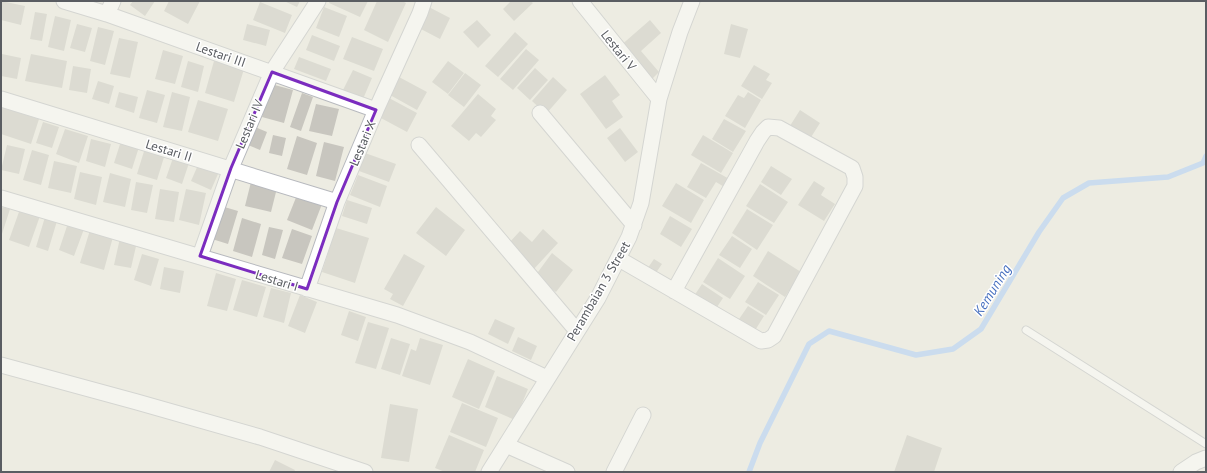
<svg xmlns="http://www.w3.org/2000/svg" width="1207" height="473" viewBox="0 0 1207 473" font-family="'PT Sans',sans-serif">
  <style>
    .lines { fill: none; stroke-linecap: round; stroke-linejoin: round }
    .stream { stroke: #a2c8fc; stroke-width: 5.5 }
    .building { fill: #c8c6bf }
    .lane-casing { stroke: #b7b9be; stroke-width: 9 }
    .street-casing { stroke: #b7b9be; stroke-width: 17 }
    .lane { stroke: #fff; stroke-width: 7 }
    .street { stroke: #fff; stroke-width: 15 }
    .marked { fill: none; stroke: #7b2cbf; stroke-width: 3; stroke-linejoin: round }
    .labels { text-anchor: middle; stroke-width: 3; stroke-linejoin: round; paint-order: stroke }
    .street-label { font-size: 13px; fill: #5a5d62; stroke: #fff }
    .water-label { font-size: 14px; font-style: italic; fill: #466fbf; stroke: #fff }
  </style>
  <rect width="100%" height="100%" fill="#edece2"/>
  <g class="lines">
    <path class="stream" d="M749,472L760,443L809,344L829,331L916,355L953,349L981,329L1039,232L1063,198L1089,183L1168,177L1203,163L1206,156"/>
  </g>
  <path class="building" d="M1,1L25,6L21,25L1,20Z
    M133,1H155L145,16L130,5Z
    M169,1H200L188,24L164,11Z
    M284,1H300L297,7Z
    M330,1H368L360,17L329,3Z
    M377,1H402L406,3L388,42L364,30Z
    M511,1H530L533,3L514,21L503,9Z
    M260,2L292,15L285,33L253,20Z
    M427,6L450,18L440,39L417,27Z
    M324,7L347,16L339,37L316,28Z
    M35,12L47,14L42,41L30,39Z
    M55,16L71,20L64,51L48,47Z
    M477,20L491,35L478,48L463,32Z
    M650,20L661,33L641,51L659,72L650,81L619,47Z
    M77,24L92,28L85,52L70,48Z
    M247,24L270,30L266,46L243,40Z
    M731,24L748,29L740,58L724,54Z
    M98,27L114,31L105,65L90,61Z
    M515,32L528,44L498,77L485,66Z
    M312,35L340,46L334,61L306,50Z
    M352,37L383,49L374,71L343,59Z
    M119,38L138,42L130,78L110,74Z
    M526,49L539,60L513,90L500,79Z
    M163,50L183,56L175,84L155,79Z
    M2,54L21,58L17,79L1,76Z
    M31,54L67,61L62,88L25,81Z
    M299,57L331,69L326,81L294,69Z
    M188,61L204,66L198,92L181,87Z
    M214,61L244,69L234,102L205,93Z
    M448,61L464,73L448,94L432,82Z
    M754,65L770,74L766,80L772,83L762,99L741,86Z
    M73,66L91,69L87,93L69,90Z
    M535,68L548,80L530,100L517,88Z
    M353,70L372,78L363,99L343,90Z
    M465,73L481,85L464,107L448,95Z
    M605,75L620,95L612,101L623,117L606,129L580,94Z
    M399,77L427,92L417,110L390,95Z
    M553,77L567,90L546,114L532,101Z
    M98,81L114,86L109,104L92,99Z
    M271,84L293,90L284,123L262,117Z
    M147,90L165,95L157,123L139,118Z
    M119,92L138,97L134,113L115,107Z
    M172,92L190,97L182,131L163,127Z
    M748,92L761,100L745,128L725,116L738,95L744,98Z
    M302,93L313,97L301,131L290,127Z
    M478,94L496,109L491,116L496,120L481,137L476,133L469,141L451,126Z
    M389,98L417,113L407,132L379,117Z
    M198,100L228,109L218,141L188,132Z
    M316,104L339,109L332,136L309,131Z
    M1,107L39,119L31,144L1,134Z
    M800,110L820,123L808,142L788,129Z
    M724,119L746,131L733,152L712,139Z
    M43,122L59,127L52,148L36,143Z
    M255,127L267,132L260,150L248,145Z
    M620,128L638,152L625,162L607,138Z
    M65,129L88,136L79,163L56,154Z
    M273,135L286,138L282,156L269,153Z
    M703,135L733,153L721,173L691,155Z
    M297,136L317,143L307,175L287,169Z
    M91,139L111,144L105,167L86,161Z
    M121,141L139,147L132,169L114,163Z
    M324,142L344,147L335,181L316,176Z
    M7,145L25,149L19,174L1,170Z
    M145,148L165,154L157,180L137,174Z
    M32,150L49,155L41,185L23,180Z
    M365,153L396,164L389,182L359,171Z
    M174,155L190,160L182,184L166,178Z
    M54,161L77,166L71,193L48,188Z
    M701,163L731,180L726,188L716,182L706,198L687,187Z
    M198,165L218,174L211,190L191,181Z
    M771,166L792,179L781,195L761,182Z
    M80,172L102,177L96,205L74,199Z
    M110,173L131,179L125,207L103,202Z
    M358,175L387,186L380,207L350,195Z
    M814,181L825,188L821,195L835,204L824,221L798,205Z
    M136,182L153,185L147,213L131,210Z
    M251,182L277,188L271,212L245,206Z
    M676,183L704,200L691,223L662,206Z
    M760,184L788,202L774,223L746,206Z
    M160,189L179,192L174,222L155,219Z
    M186,189L206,193L199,225L179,220Z
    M297,195L322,204L312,230L287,220Z
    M347,200L372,208L367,224L342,216Z
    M221,206L238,211L228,244L212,239Z
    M1,207L10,209L1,237Z
    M436,207L465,230L446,256L416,233Z
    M20,209L40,216L29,247L9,240Z
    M747,209L773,225L757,250L732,233Z
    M670,216L692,229L681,247L660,234Z
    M45,217L57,221L48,251L36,247Z
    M242,218L261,224L252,257L233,251Z
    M68,223L84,229L74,256L59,250Z
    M269,227L283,230L275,259L262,255Z
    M336,228L369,238L355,283L322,272Z
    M292,229L312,236L302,264L282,258Z
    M543,229L558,243L533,270L507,245L520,231L532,242Z
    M90,230L113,237L104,270L80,263Z
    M732,236L752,249L740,268L719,255Z
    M120,238L137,242L131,268L114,265Z
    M768,251L801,272L785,297L753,276Z
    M552,253L573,270L556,292L535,276Z
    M142,254L159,259L151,286L134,280Z
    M404,254L425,266L403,306L390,299L393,294L384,289Z
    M718,258L745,276L730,299L703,282Z
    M654,259L662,264L653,277L645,272Z
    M164,267L184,271L180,293L160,289Z
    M216,273L236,279L227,311L207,306Z
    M242,280L266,287L257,317L233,310Z
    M758,282L779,295L766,315L745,302Z
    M702,284L723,298L713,313L692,299Z
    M271,288L291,293L284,323L263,317Z
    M300,295L317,302L305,333L288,326Z
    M748,306L764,316L754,332L737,322Z
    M349,311L366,317L358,341L341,335Z
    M495,319L515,328L508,344L488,334Z
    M368,322L389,328L376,369L355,363Z
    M518,337L537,346L531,360L512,351Z
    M391,338L410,344L400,375L381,369Z
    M420,338L443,345L430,385L402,376L411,349L416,351Z
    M468,359L495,371L479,409L452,397Z
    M497,376L528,389L515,420L485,407Z
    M462,403L498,418L486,447L450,432Z
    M390,404L418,409L409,462L381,458Z
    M449,435L484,450L475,472H445L435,468Z
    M907,435L942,448L934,472H894Z
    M275,460L295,470L294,472H269Z"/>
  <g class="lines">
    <defs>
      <path id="lane" d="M1026,330L1206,444"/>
      <path id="street" d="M64,1L107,14L376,110
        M580,1L659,99
        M107,14L113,1
        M1,99L337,202
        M540,113L634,225
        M419,145L577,331
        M1,198L397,315L470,342L547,378
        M200,256L231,168L272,72L318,1
        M619,259L761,341L768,340L774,336L855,186V177L852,168L779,128L768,127L763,132L757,141L674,291
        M307,289L337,202L376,110L420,13L424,1
        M1,365L137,402L260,437L365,472
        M506,445L567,472
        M489,472L598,298L629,237L641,203L659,99L680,32L692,1
        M614,472L643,415
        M1181,472L1196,462L1206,458"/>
    </defs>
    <use href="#lane" class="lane-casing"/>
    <use href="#street" class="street-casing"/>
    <use href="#lane" class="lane"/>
    <use href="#street" class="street"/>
  </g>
  <path d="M0 0H1207V473H0ZM272,72L376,110L337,202L307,289L200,256L231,168Z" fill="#edece2" fill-opacity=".55" fill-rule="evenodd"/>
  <path class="marked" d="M272,72L376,110L337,202L307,289L200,256L231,168Z"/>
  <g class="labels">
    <g class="street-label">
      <text transform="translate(619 50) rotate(51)" y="5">Lestari V</text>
      <text transform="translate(221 54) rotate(19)" y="5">Lestari III</text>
      <text transform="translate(249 124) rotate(-67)" y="5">Lestari IV</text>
      <text transform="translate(362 143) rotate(-67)" y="5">Lestari X</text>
      <text transform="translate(169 150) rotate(17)" y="5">Lestari II</text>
      <text transform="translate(277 280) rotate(17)" y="5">Lestari I</text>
      <text transform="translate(598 291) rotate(-60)" y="5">Perambaian 3 Street</text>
    </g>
    <g class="water-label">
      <text transform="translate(992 290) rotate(-58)" y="5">Kemuning</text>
    </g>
  </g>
  <rect width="1207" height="473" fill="none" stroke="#5a5d62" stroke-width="4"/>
</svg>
